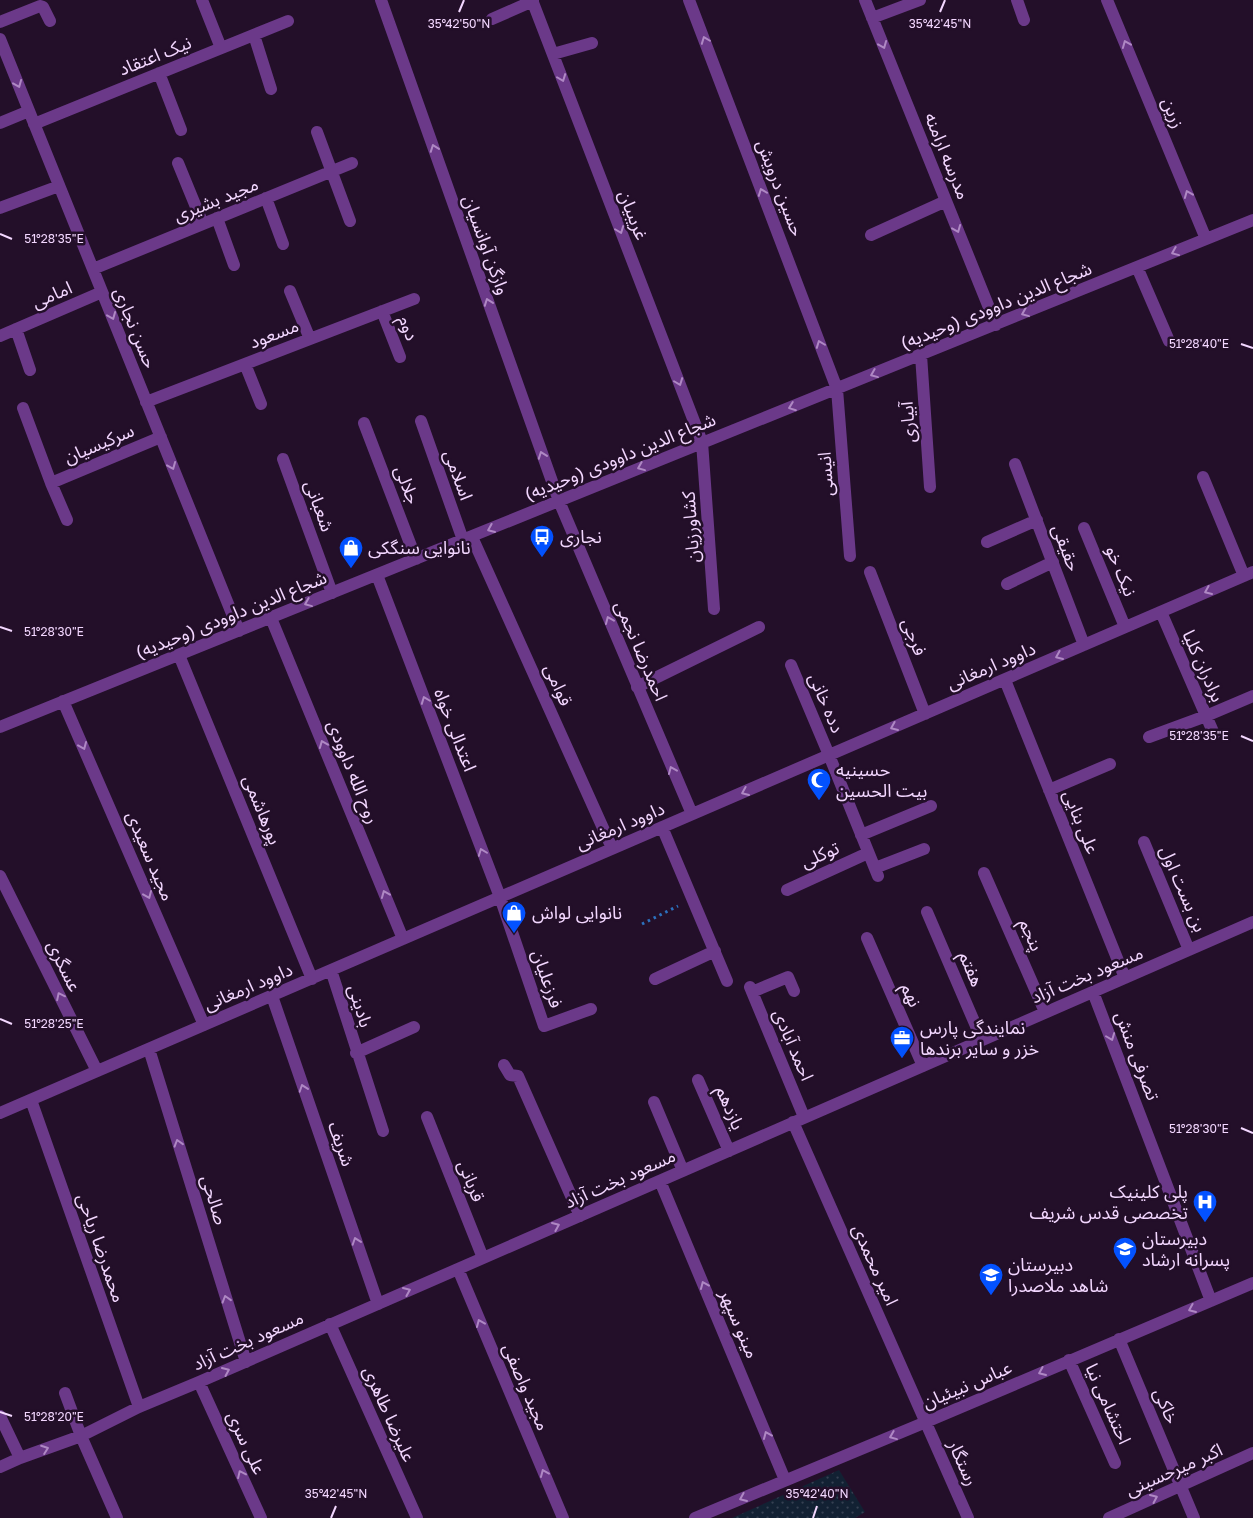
<svg xmlns="http://www.w3.org/2000/svg" width="1253" height="1518" viewBox="0 0 1253 1518" font-family="'Golos Text','Noto Sans Arabic',sans-serif">
  <style>
    .park { fill: url(#park-dots) }
    .lines { fill: none; stroke-linecap: round; stroke-linejoin: round }
    .path { stroke: #2c71be; stroke-width: 3; stroke-dasharray: 2.5 4; stroke-linecap: butt }
    .minor { stroke: #6b3989; stroke-width: 12 }
    .oneway { stroke: #af88c4 }
    .ticks { fill: none; stroke: #f3d7ff; stroke-width: 2 }
    .labels { text-anchor: middle; stroke-width: 5; stroke-linejoin: round; paint-order: stroke }
    .street-label { font-size: 18px; fill: #f3d7ff; stroke: #230f29 }
    .poi-label { font-size: 18px; fill: #f3d7ff; stroke: #230f29; text-anchor: start }
    .ticks-label { font-size: 12px; text-anchor: middle; fill: #f3d7ff; stroke: #230f29; stroke-width: 5; stroke-linejoin: round; paint-order: stroke }
  </style>
  <defs>
    <pattern id="park-dots" width="8" height="8" patternUnits="userSpaceOnUse" patternTransform="scale(1.25)"><rect width="8" height="8" fill="#122133"/><path d="M2 2h.1M6 6h.1" fill="none" stroke="#354052" stroke-width="1.8" stroke-linecap="round"/></pattern>
  </defs>
  <rect width="100%" height="100%" fill="#230f29"/>
  <path class="park" d="M839,1470L865,1512L855,1518H732Z"/>
  <g class="lines">
    <path class="path" d="M642,924L678,906"/>
    <path class="minor" d="M202,0L221,48
      M381,0L559,501L692,814
      M532,0L702,442L714,609
      M689,0L837,389L850,556
      M865,0L996,325
      M1017,0L1024,20
      M1107,0L1206,239
      M872,18L920,0
      M492,19L533,1
      M0,22L40,6L43,7L50,21
      M254,35L271,89
      M0,39L239,631
      M553,54L592,43
      M159,73L181,130
      M0,123L29,111
      M34,124L288,21
      M317,132L350,221
      M178,163L203,224
      M266,198L283,244
      M0,208L59,186
      M217,218L234,265
      M871,235L946,201
      M1137,267L1169,341
      M93,269L352,163
      M290,291L310,339
      M382,311L400,357
      M16,329L30,370
      M0,336L102,292
      M921,355L930,487
      M245,364L261,404
      M146,402L414,299
      M23,408L51,483L67,520
      M421,421L463,540
      M364,423L416,559
      M283,459L332,593
      M1015,464L1084,645
      M1203,477L1244,576
      M51,483L161,437
      M1084,528L1125,627
      M472,537L612,848
      M987,542L1037,520
      M870,572L925,714
      M377,575L500,897L544,1026L591,1009
      M1007,584L1053,562
      M1161,612L1214,734
      M271,618L403,939
      M179,655L312,979
      M791,665L829,755L878,876
      M1005,680L1125,978
      M637,687L759,627
      M63,701L204,1025
      M0,727L1253,220
      M1149,737L1206,716L1253,696
      M1049,790L1110,764
      M662,827L727,981
      M861,835L931,806
      M1144,842L1189,950
      M875,868L924,849
      M984,873L1045,1012
      M0,876L97,1071
      M787,890L868,853
      M927,912L982,1040
      M867,938L923,1066
      M331,970L383,1131
      M655,979L715,951
      M750,987L804,1117
      M752,992L788,977L794,991
      M1093,992L1211,1301
      M272,996L378,1304
      M149,1049L246,1362
      M356,1053L414,1027
      M504,1065L510,1075L518,1076L580,1216
      M698,1080L729,1151
      M31,1100L139,1407
      M654,1102L683,1171
      M0,1113L1253,572
      M427,1117L483,1258
      M793,1122L968,1518
      M660,1181L785,1480
      M458,1269L563,1518
      M330,1324L417,1518
      M1119,1339L1194,1518
      M1069,1360L1115,1463
      M199,1382L261,1518
      M65,1393L81,1436L117,1518
      M0,1416L20,1458
      M0,1467L20,1458L81,1436L139,1407L199,1382L1253,922
      M695,1518L926,1422L1253,1283
      M1109,1518L1253,1453"/>
  </g>
  <defs><path id="oneway-chevron" d="M-2-3.5L2.5 0L-2 3.5" fill="none" stroke-width="1.6" stroke-linecap="round" stroke-linejoin="round" transform="scale(1.25)"/></defs>
  <g class="oneway">
    <use href="#oneway-chevron" transform="translate(705 40) rotate(-111)"/>
    <use href="#oneway-chevron" transform="translate(1126 44) rotate(-112)"/>
    <use href="#oneway-chevron" transform="translate(883 45) rotate(68)"/>
    <use href="#oneway-chevron" transform="translate(562 78) rotate(69)"/>
    <use href="#oneway-chevron" transform="translate(18 84) rotate(68)"/>
    <use href="#oneway-chevron" transform="translate(434 148) rotate(-110)"/>
    <use href="#oneway-chevron" transform="translate(762 192) rotate(-111)"/>
    <use href="#oneway-chevron" transform="translate(1188 194) rotate(-112)"/>
    <use href="#oneway-chevron" transform="translate(957 229) rotate(68)"/>
    <use href="#oneway-chevron" transform="translate(620 230) rotate(69)"/>
    <use href="#oneway-chevron" transform="translate(1175 252) rotate(158)"/>
    <use href="#oneway-chevron" transform="translate(488 302) rotate(-110)"/>
    <use href="#oneway-chevron" transform="translate(1025 313) rotate(158)"/>
    <use href="#oneway-chevron" transform="translate(112 316) rotate(68)"/>
    <use href="#oneway-chevron" transform="translate(820 344) rotate(-111)"/>
    <use href="#oneway-chevron" transform="translate(874 374) rotate(158)"/>
    <use href="#oneway-chevron" transform="translate(679 382) rotate(69)"/>
    <use href="#oneway-chevron" transform="translate(792 407) rotate(159)"/>
    <use href="#oneway-chevron" transform="translate(542 455) rotate(-110)"/>
    <use href="#oneway-chevron" transform="translate(172 466) rotate(68)"/>
    <use href="#oneway-chevron" transform="translate(641 467) rotate(158)"/>
    <use href="#oneway-chevron" transform="translate(491 529) rotate(157)"/>
    <use href="#oneway-chevron" transform="translate(1208 591) rotate(157)"/>
    <use href="#oneway-chevron" transform="translate(308 603) rotate(158)"/>
    <use href="#oneway-chevron" transform="translate(609 620) rotate(-113)"/>
    <use href="#oneway-chevron" transform="translate(1059 656) rotate(157)"/>
    <use href="#oneway-chevron" transform="translate(425 700) rotate(-111)"/>
    <use href="#oneway-chevron" transform="translate(894 727) rotate(157)"/>
    <use href="#oneway-chevron" transform="translate(323 744) rotate(-112)"/>
    <use href="#oneway-chevron" transform="translate(83 746) rotate(67)"/>
    <use href="#oneway-chevron" transform="translate(672 770) rotate(-113)"/>
    <use href="#oneway-chevron" transform="translate(745 792) rotate(157)"/>
    <use href="#oneway-chevron" transform="translate(482 852) rotate(-111)"/>
    <use href="#oneway-chevron" transform="translate(385 894) rotate(-112)"/>
    <use href="#oneway-chevron" transform="translate(148 895) rotate(67)"/>
    <use href="#oneway-chevron" transform="translate(60 996) rotate(-116)"/>
    <use href="#oneway-chevron" transform="translate(1111 1037) rotate(69)"/>
    <use href="#oneway-chevron" transform="translate(303 1088) rotate(-109)"/>
    <use href="#oneway-chevron" transform="translate(178 1143) rotate(-107)"/>
    <use href="#oneway-chevron" transform="translate(556 1226) rotate(-23)"/>
    <use href="#oneway-chevron" transform="translate(356 1241) rotate(-109)"/>
    <use href="#oneway-chevron" transform="translate(704 1285) rotate(-113)"/>
    <use href="#oneway-chevron" transform="translate(407 1291) rotate(-23)"/>
    <use href="#oneway-chevron" transform="translate(226 1299) rotate(-107)"/>
    <use href="#oneway-chevron" transform="translate(1192 1309) rotate(157)"/>
    <use href="#oneway-chevron" transform="translate(480 1323) rotate(-113)"/>
    <use href="#oneway-chevron" transform="translate(226 1371) rotate(-24)"/>
    <use href="#oneway-chevron" transform="translate(1042 1372) rotate(157)"/>
    <use href="#oneway-chevron" transform="translate(767 1435) rotate(-113)"/>
    <use href="#oneway-chevron" transform="translate(893 1436) rotate(158)"/>
    <use href="#oneway-chevron" transform="translate(45 1449) rotate(-20)"/>
    <use href="#oneway-chevron" transform="translate(544 1473) rotate(-113)"/>
    <use href="#oneway-chevron" transform="translate(241 1474) rotate(-115)"/>
    <use href="#oneway-chevron" transform="translate(743 1498) rotate(157)"/>
    <use href="#oneway-chevron" transform="translate(1154 1498) rotate(-24)"/>
  </g>
  <path class="ticks" d="M459,12L464,0M940,12L945,0M0,234L12,239M1241,344L1253,348M0,627L12,631M1241,736L1253,741M0,1019L12,1024M1241,1128L1253,1133M0,1412L12,1416M331,1518L336,1506M813,1518L817,1506"/>
  <defs>
    <symbol id="bus-pin" viewBox="-11 -11 22 30"><path d="M0 17L-7.5 6A9.5 9.5 0 1 1 7.5 6Z" fill="#0352ff" stroke="#230f29"/><path d="M-5-6H5V4H4V6H2V4H-2V6H-4V4H-5ZM-3.5-4V0h7V-4ZM-3.5 1.2v1.5H-2V1.2ZM2 1.2v1.5H3.5V1.2Z" fill="#fff"/></symbol>
    <symbol id="shop-pin" viewBox="-11 -11 22 30"><path d="M0 17L-7.5 6A9.5 9.5 0 1 1 7.5 6Z" fill="#0352ff" stroke="#230f29"/><path d="M-5-2.5h2.3a2.7 3.5 0 0 1 5.4 0H5L5.5 6h-11ZM-1.5-2.5h3a1.5 2.3 0 0 0-3 0Z" fill="#fff"/></symbol>
    <symbol id="mosque-pin" viewBox="-11 -11 22 30"><path d="M0 17L-7.5 6A9.5 9.5 0 1 1 7.5 6Z" fill="#0352ff" stroke="#230f29"/><path d="M3.5-4.9A6 6 0 1 0 3.5 4.9A5 5 0 1 1 3.5-4.9Z" fill="#fff"/></symbol>
    <symbol id="office-pin" viewBox="-11 -11 22 30"><path d="M0 17L-7.5 6A9.5 9.5 0 1 1 7.5 6Z" fill="#0352ff" stroke="#230f29"/><path d="M-6-3h4V-5.5h4V-3h4V5H-6ZM-1-4.5V-3h2v-1.5ZM-6 0V1H6V0Z" fill="#fff"/></symbol>
    <symbol id="hospital-pin" viewBox="-11 -11 22 30"><path d="M0 17L-7.5 6A9.5 9.5 0 1 1 7.5 6Z" fill="#0352ff" stroke="#230f29"/><path d="M-5-5h3v3.5h4V-5h3V5h-3V1.5h-4V5h-3Z" fill="#fff"/></symbol>
    <symbol id="school-pin" viewBox="-11 -11 22 30"><path d="M0 17L-7.5 6A9.5 9.5 0 1 1 7.5 6Z" fill="#0352ff" stroke="#230f29"/><path d="M0-5L7-2L0 1L-7-2ZM-4 1L0 2.5L4 1V4Q0 6-4 4Z" fill="#fff"/></symbol>
  </defs>
  <g fill-rule="evenodd">
    <use href="#bus-pin" x="528" y="523" width="28" height="38"/>
    <use href="#shop-pin" x="337" y="534" width="28" height="38"/>
    <use href="#mosque-pin" x="805" y="766" width="28" height="38"/>
    <use href="#shop-pin" x="500" y="899" width="28" height="38"/>
    <use href="#office-pin" x="888" y="1024" width="28" height="38"/>
    <use href="#hospital-pin" x="1191" y="1188" width="28" height="38"/>
    <use href="#school-pin" x="1111" y="1235" width="28" height="38"/>
    <use href="#school-pin" x="977" y="1261" width="28" height="38"/>
  </g>
  <g class="labels">
    <g class="street-label">
      <text transform="translate(155 56) rotate(-22)" y="6">نیک اعتقاد</text>
      <text transform="translate(1173 113) rotate(68)" y="6">زرین</text>
      <text transform="translate(947 156) rotate(68)" y="6">مدرسه ارامنه</text>
      <text transform="translate(780 188) rotate(69)" y="6">حسین درویش</text>
      <text transform="translate(216 200) rotate(-22)" y="6">مجید بشیری</text>
      <text transform="translate(633 215) rotate(69)" y="6">غریبیان</text>
      <text transform="translate(486 245) rotate(70)" y="6">وازگن آوانسیان</text>
      <text transform="translate(52 295) rotate(-23)" y="6">امامی</text>
      <text transform="translate(996 306) rotate(-22)" y="6">شجاع الدین داوودی (وحیدیه)</text>
      <text transform="translate(135 328) rotate(68)" y="6">حسن نجاری</text>
      <text transform="translate(408 328) rotate(68)" y="6">دوم</text>
      <text transform="translate(274 334) rotate(-21)" y="6">مسعود</text>
      <text transform="translate(908 422) rotate(-94)" y="6">آبیاری</text>
      <text transform="translate(99 444) rotate(-23)" y="6">سرکیسیان</text>
      <text transform="translate(620 457) rotate(-22)" y="6">شجاع الدین داوودی (وحیدیه)</text>
      <text transform="translate(826 474) rotate(-94)" y="6">انیسی</text>
      <text transform="translate(458 475) rotate(70)" y="6">اسلامی</text>
      <text transform="translate(407 485) rotate(69)" y="6">جلالی</text>
      <text transform="translate(319 506) rotate(70)" y="6">شعبانی</text>
      <text transform="translate(691 527) rotate(-94)" y="6">کشاورزیان</text>
      <text transform="translate(1066 548) rotate(69)" y="6">حقیقی</text>
      <text transform="translate(1121 571) rotate(68)" y="6">نیک خو</text>
      <text transform="translate(231 615) rotate(-22)" y="6">شجاع الدین داوودی (وحیدیه)</text>
      <text transform="translate(914 637) rotate(69)" y="6">فرجی</text>
      <text transform="translate(641 651) rotate(67)" y="6">احمدرضا نجمی</text>
      <text transform="translate(991 666) rotate(-23)" y="6">داوود ارمغانی</text>
      <text transform="translate(1203 666) rotate(66)" y="6">برادران کلیا</text>
      <text transform="translate(558 685) rotate(66)" y="6">قوامی</text>
      <text transform="translate(826 703) rotate(67)" y="6">دده خانی</text>
      <text transform="translate(455 730) rotate(69)" y="6">اعتدالی خواه</text>
      <text transform="translate(353 772) rotate(68)" y="6">روح الله داوودی</text>
      <text transform="translate(262 810) rotate(68)" y="6">پورهاشمی</text>
      <text transform="translate(1081 822) rotate(68)" y="6">علی بنایی</text>
      <text transform="translate(620 826) rotate(-23)" y="6">داوود ارمغانی</text>
      <text transform="translate(820 855) rotate(-24)" y="6">توکلی</text>
      <text transform="translate(150 856) rotate(67)" y="6">مجید سعیدی</text>
      <text transform="translate(1183 889) rotate(67)" y="6">بن بست اول</text>
      <text transform="translate(1031 935) rotate(66)" y="6">پنجم</text>
      <text transform="translate(64 966) rotate(64)" y="6">عسگری</text>
      <text transform="translate(971 969) rotate(67)" y="6">هفتم</text>
      <text transform="translate(1087 975) rotate(-23)" y="6">مسعود بخت آزاد</text>
      <text transform="translate(547 979) rotate(71)" y="6">فرزعلیان</text>
      <text transform="translate(248 987) rotate(-23)" y="6">داوود ارمغانی</text>
      <text transform="translate(911 995) rotate(66)" y="6">نهم</text>
      <text transform="translate(360 1006) rotate(73)" y="6">بادینی</text>
      <text transform="translate(793 1045) rotate(67)" y="6">احمد آبادی</text>
      <text transform="translate(1137 1056) rotate(69)" y="6">تصرفی منش</text>
      <text transform="translate(730 1108) rotate(67)" y="6">یازدهم</text>
      <text transform="translate(341 1144) rotate(71)" y="6">شریف</text>
      <text transform="translate(620 1179) rotate(-24)" y="6">مسعود بخت آزاد</text>
      <text transform="translate(471 1181) rotate(68)" y="6">قربانی</text>
      <text transform="translate(214 1200) rotate(73)" y="6">صالحی</text>
      <text transform="translate(101 1248) rotate(71)" y="6">محمدرضا ریاحی</text>
      <text transform="translate(875 1265) rotate(66)" y="6">امیر محمدی</text>
      <text transform="translate(739 1324) rotate(67)" y="6">مینو سپهر</text>
      <text transform="translate(248 1341) rotate(-24)" y="6">مسعود بخت آزاد</text>
      <text transform="translate(967 1385) rotate(-23)" y="6">عباس نبیئیان</text>
      <text transform="translate(526 1387) rotate(67)" y="6">مجید واصفی</text>
      <text transform="translate(1108 1404) rotate(66)" y="6">احتشامی نیا</text>
      <text transform="translate(1166 1406) rotate(67)" y="6">خاکی</text>
      <text transform="translate(389 1414) rotate(66)" y="6">علیرضا طاهری</text>
      <text transform="translate(246 1443) rotate(65)" y="6">علی سری</text>
      <text transform="translate(963 1463) rotate(66)" y="6">رستگار</text>
      <text transform="translate(1174 1470) rotate(-24)" y="6">اکبر میرحسینی</text>
    </g>
    <g class="poi-label">
      <text x="560" y="543">نجاری</text>
      <text x="368" y="554">نانوایی سنگکی</text>
      <text x="836" y="776">حسینیه<tspan x="836" dy="21">بیت الحسین</tspan></text>
      <text x="532" y="919">نانوایی لواش</text>
      <text x="920" y="1034">نمایندگی پارس<tspan x="920" dy="21">خزر و سایر برندها</tspan></text>
      <text x="1188" y="1198" text-anchor="end">پلی کلینیک<tspan x="1188" dy="21">تخصصی قدس شریف</tspan></text>
      <text x="1142" y="1245">دبیرستان<tspan x="1142" dy="21">پسرانه ارشاد</tspan></text>
      <text x="1008" y="1271">دبیرستان<tspan x="1008" dy="21">شاهد ملاصدرا</tspan></text>
    </g>
  </g>
  <g class="ticks-label">
    <text x="459" y="28">35°42'50"N</text>
    <text x="940" y="28">35°42'45"N</text>
    <text x="54" y="243">51°28'35"E</text>
    <text x="1199" y="348">51°28'40"E</text>
    <text x="54" y="636">51°28'30"E</text>
    <text x="1199" y="740">51°28'35"E</text>
    <text x="54" y="1028">51°28'25"E</text>
    <text x="1199" y="1133">51°28'30"E</text>
    <text x="54" y="1421">51°28'20"E</text>
    <text x="336" y="1498">35°42'45"N</text>
    <text x="817" y="1498">35°42'40"N</text>
  </g>
</svg>
